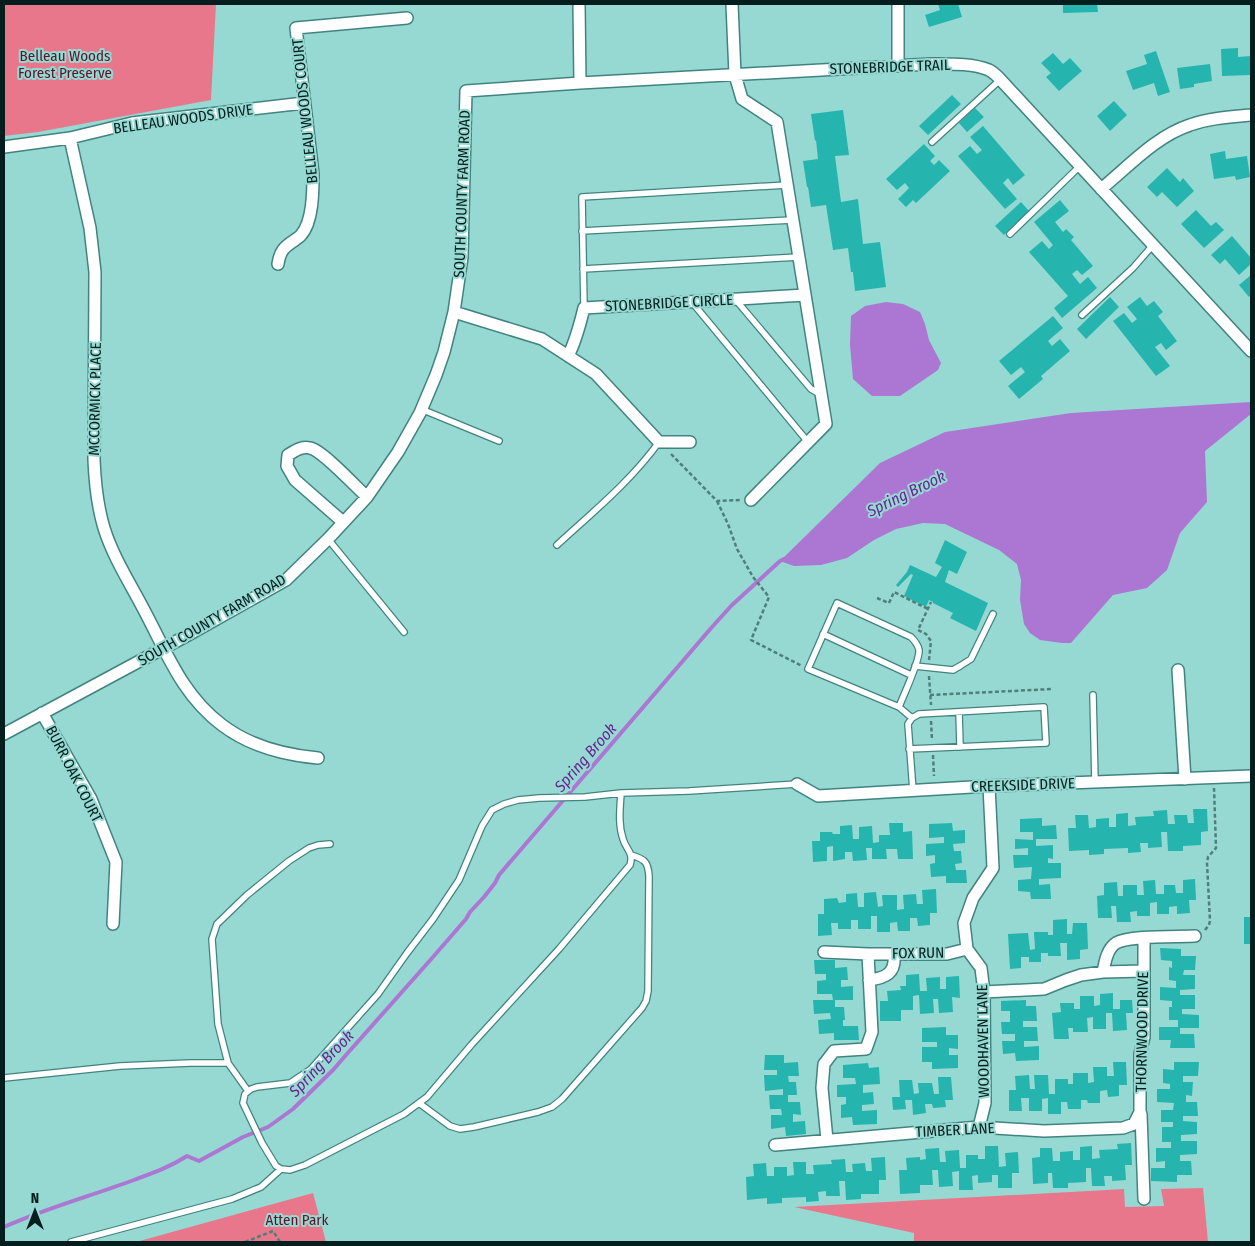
<svg xmlns="http://www.w3.org/2000/svg" width="1255" height="1246" viewBox="0 0 1255 1246" font-family="'Fira Sans Condensed',sans-serif">
  <style>
    .green { fill: #e9778c }
    .water { fill: #ac77d2 }
    .lines { fill: none; stroke-linecap: round; stroke-linejoin: round }
    .stream { stroke: #ac77d2; stroke-width: 4 }
    .building { fill: #26b4ae }
    .lane-casing { stroke: #41837f; stroke-width: 8 }
    .street-casing { stroke: #41837f; stroke-width: 14 }
    .path { stroke: #4f7f7b; stroke-width: 2.5; stroke-dasharray: 4 2.5; stroke-linecap: butt }
    .lane { stroke: #fff; stroke-width: 5.5 }
    .street { stroke: #fff; stroke-width: 11 }
    .labels { text-anchor: middle; stroke-width: 4; stroke-linejoin: round; paint-order: stroke }
    .park-label { font-size: 15px; fill: #5b1427; stroke: #96d9d3 }
    .street-label { font-size: 15px; fill: #031e1d; stroke: #96d9d3 }
    .water-label { font-size: 16px; font-style: italic; fill: #692390; stroke: #96d9d3 }
  </style>
  <rect width="100%" height="100%" fill="#96d9d3"/>
  <path class="green" d="M4,4H216L211,100L38,132L4,136Z
    M1203,1188L1208,1242H914V1233L794,1207L1124,1189L1125,1207L1164,1206L1161,1189Z
    M313,1193L326,1242H136Z"/>
  <path class="water" d="M886,302L903,304L920,312L925,324L929,340L941,363L938,370L900,396H872L853,379L850,345L851,316L865,306Z
    M1251,402V414L1205,451L1207,502L1180,533L1167,570L1147,588L1113,595L1071,643H1062L1040,640L1030,633L1024,624L1020,600L1021,580L1017,564L999,550L945,524L923,523L896,529L874,540L847,558L821,565L794,566L780,561L880,463L945,432L1071,413Z"/>
  <g class="lines">
    <path class="stream" d="M4,1227C46,1208 91,1196 134,1180C153,1173 170,1167 187,1156L199,1161L243,1137L268,1127L293,1109L333,1070L346,1055L433,957L466,919L470,912L484,897L495,883L499,875L712,627L732,605L780,561L784,559"/>
  </g>
  <path class="building" d="M938,4H958L962,17L929,27L925,15L940,10Z
    M1063,4H1097L1098,12L1063,13Z
    M1238,48V57L1251,56V75L1222,76L1221,49Z
    M1156,51L1170,92L1158,96L1154,83L1133,90L1126,71L1147,64L1144,55Z
    M1053,53L1063,64L1070,58L1082,71L1059,91L1046,77L1051,73L1041,63Z
    M1210,64L1212,81L1194,84V87L1180,89L1177,68Z
    M952,95L961,104L928,135L919,126Z
    M1114,101L1127,115L1110,131L1097,116Z
    M975,108L984,117L967,132L959,123Z
    M843,110L849,155L835,156L841,202L858,199L863,244L880,242L886,287L855,291L853,272H851L848,248L833,250L826,205L811,207L808,187H807L803,161L818,159L816,140L815,141L811,114Z
    M983,126L1025,175L1013,185L1008,178L1003,183L1017,199L1005,209L958,156L970,146L977,154L982,150L970,137Z
    M924,144L935,156L930,161L934,165L939,160L950,171L916,203L913,200L906,207L898,199L909,188L905,183L897,190L886,179Z
    M1225,151L1226,159L1247,156L1250,177L1236,180L1235,176L1214,179L1210,154Z
    M1167,168L1180,182L1183,178L1194,191L1177,207L1162,192L1157,197L1147,187Z
    M1060,200L1069,211L1055,222L1063,232L1066,229L1074,237L1071,240L1093,266L1082,275L1077,270L1072,274L1080,284L1088,277L1097,288L1062,318L1054,308L1068,296L1029,252L1042,241L1049,249L1053,245L1034,222Z
    M1021,202L1029,211L1004,235L995,226Z
    M1196,210L1211,226L1216,222L1224,230L1204,248L1181,224Z
    M1232,236L1251,258V264L1239,275L1225,259L1220,264L1211,255Z
    M1251,275V295L1249,297L1239,285Z
    M1110,297L1119,307L1086,339L1077,329Z
    M1140,297L1147,306L1154,301L1163,312L1158,316L1177,341L1166,350L1161,343L1155,347L1170,366L1156,376L1113,321L1124,313L1132,323L1137,319L1127,307Z
    M1053,316L1063,328L1048,341L1052,346L1060,339L1070,351L1041,376L1043,379L1019,399L1008,386L1025,372L1021,367L1011,375L999,361Z
    M945,540L967,552L957,574L949,570L945,582L988,603L976,631L950,618L953,613L933,603V602L929,600L926,607L904,596L913,575L911,574L898,587L896,585L907,572L910,565L936,577L942,567L935,563Z
    M1193,809H1207L1208,831L1201,832V845L1183,846V851H1168L1167,832H1161L1162,847L1148,848V843H1140L1141,852L1128,853V848L1104,849V854L1089,855V850L1069,851L1068,828H1076L1075,815H1088L1089,828L1096,827V819L1109,818V827H1116V814L1128,813V826L1136,825L1135,817L1154,816L1153,811L1167,810L1168,824H1175L1174,815H1187L1188,823H1194Z
    M1042,818V826L1056,825L1057,839H1036V846L1053,845V859L1048,858V863H1061V878L1039,879V885L1050,884L1051,899H1031L1030,892L1018,891V880L1031,879L1032,867L1014,868L1013,855H1028V848L1015,849V839L1033,840V832H1020V819Z
    M889,823H903V832L912,831L913,859H898L897,849H886L887,859H872V848H866L867,860L853,861L852,852H845V859L833,861V846L827,847V861L813,862L812,841H820V832H832L833,834H840V826L852,825L853,839H859V827L872,826L873,843L879,842V835H890Z
    M952,823L953,831L965,830V843L953,844L954,851H961L962,863L955,864L956,870H966L967,883H946V876L931,877L930,864L935,863V855L926,856V844L944,843V837L929,838V824Z
    M1195,879L1196,900H1189L1190,913L1177,914V906L1169,907V914H1157V902L1150,903V916H1137V911L1130,912L1131,922H1117L1116,906H1111L1112,918H1098L1097,896L1104,895V883L1117,882L1118,896H1123V885H1137V895H1144L1143,881L1155,880L1156,894H1164V885H1175L1176,893H1183V880Z
    M936,889L937,913H930V925L918,926L917,918H910V931H898L897,922L890,923V932H877V916H871V929H858V920H851V929H838V923H831L832,935L818,936V914H824V899L837,898L839,903L846,902V894L857,893L858,907H864V893L876,892L878,907L883,906L882,895H897V910L904,909L903,895L916,894L917,904H923L922,890Z
    M1244,917H1251V944H1244Z
    M1067,919V934H1072L1073,923H1087L1088,949L1080,950V959L1067,960V943H1060L1061,956H1048V953H1041V962H1029V957H1021V968L1010,969L1008,934L1028,933L1030,950L1035,949L1034,932H1048V935H1053V920Z
    M1160,948L1181,949V956H1196L1195,970H1184L1183,975H1195V989L1180,990V995H1195V1009H1182V1014L1199,1015V1028H1180V1034H1194L1195,1048H1170L1171,1040H1159V1027H1178V1020H1169V1007H1172V1001L1160,1000V987L1176,988V981L1169,980V967L1172,968V961L1161,960Z
    M814,960H835V968L847,967L848,980H841V987L853,986V1000H835V1007H844L845,1020H843V1026H858L859,1040H834V1033L819,1034L818,1020L831,1019L830,1013L814,1014L813,1000H833L832,994H817V981L826,980V974H815Z
    M919,974L920,991H927L926,978L940,977V989H946V977L959,976L960,998L952,997L953,1012L939,1013L938,999H933L934,1013L920,1014L919,995L913,996V1010H901V1021H880V1001H888L887,991L901,990L900,986H906V975Z
    M1113,993V1009H1120V1000H1132L1133,1013H1126L1127,1030L1113,1031L1112,1013H1106V1029H1093V1017L1087,1018L1088,1032H1073V1028H1068L1069,1039H1054L1052,1013L1061,1012L1060,1003H1074V1009H1080V996H1094V1006L1100,1005V994Z
    M1026,1000V1006H1036L1037,1021H1023V1027H1037L1038,1041H1024V1047L1039,1046V1060L1016,1061L1015,1053L1003,1054L1002,1041H1015V1034H1002L1001,1022H1010V1011H1001V1001Z
    M946,1027V1035H958V1049L949,1048V1055H958V1068L932,1069V1062H922V1047H937V1042H922V1028Z
    M765,1055H784V1063L798,1062L799,1076H788L789,1082H796L797,1095H788V1102H800L801,1115L793,1114V1122L805,1121L806,1134L786,1136L785,1127L771,1129V1115H782L781,1109H770L769,1095H783V1089L765,1091L764,1075H777V1070H764Z
    M1113,1062H1126L1127,1085H1119V1096L1108,1097L1107,1090L1100,1091V1103H1088L1087,1100H1081V1109H1068L1067,1102H1061V1114H1048V1098L1042,1099V1111H1029V1098H1021L1022,1111H1009V1090H1016L1015,1076L1029,1075L1030,1089H1035L1034,1075H1048L1049,1094H1055V1079H1068V1084H1073V1073H1088V1083L1094,1082L1093,1067H1107V1076H1114Z
    M1174,1062H1199L1198,1076H1183V1082H1193L1192,1096L1186,1095V1102H1197L1198,1116H1183V1121L1197,1122V1134L1181,1135V1141H1197V1154L1180,1155V1161H1191L1192,1175H1177V1182L1151,1181V1168H1165V1161L1156,1162V1148H1171V1142H1162V1127H1173V1122H1161V1110H1173L1174,1103L1157,1102V1089H1170V1084L1163,1083V1069L1174,1070Z
    M868,1063L869,1068L879,1067L880,1084L863,1085V1093L873,1092L874,1104L862,1105V1111L877,1110V1124L853,1125L852,1117L841,1118V1105L846,1104V1097H837V1085L856,1084L855,1078H843V1065Z
    M938,1077H951L953,1100H945L946,1107L933,1108L932,1104H925L926,1113L913,1115L912,1100H905L906,1109L893,1110L892,1097H900L899,1080H912L914,1094L919,1093L918,1083H932L934,1094H939Z
    M1131,1143L1132,1165H1125L1126,1180L1112,1181V1176H1104L1105,1186H1092L1091,1168H1086V1182L1068,1183V1188H1053L1052,1173H1048V1183L1033,1184L1032,1158L1040,1157V1148H1052L1053,1161H1060V1152L1073,1151V1160H1080V1147L1092,1146V1159L1100,1158L1099,1150L1118,1149L1117,1144Z
    M985,1146H998L999,1167L1006,1166L1005,1153L1018,1152L1019,1173H1012V1188H998V1175H992V1182L978,1183V1175L972,1176L973,1190H959V1171L952,1172L953,1186L939,1187L938,1170H932L933,1185H920V1193L900,1194L899,1170H907L906,1158L920,1157V1160L926,1159L925,1149L939,1148L940,1162H946L945,1151L959,1150L960,1168H966V1155H978V1159H985Z
    M885,1157L886,1180H879V1194H861V1199L846,1200L845,1181H839L840,1196H826V1191L818,1192L819,1201L806,1202V1197L782,1198V1203L767,1204V1198L747,1200L746,1177L754,1176L753,1164L766,1163L767,1176H774V1167H787V1176L794,1175L793,1162H806V1174H814L813,1165L832,1164L831,1160L845,1159L846,1172H853L852,1164L865,1163L866,1171H872L871,1158Z"/>
  <g class="lines">
    <defs>
      <path id="lane" d="M932,142L1000,80
        M582,231L793,220
        M1010,234L1080,166
        M583,269L799,257
        M735,299L811,389L820,394
        M691,301L808,442
        M584,308L582,197L787,185
        M1082,315L1133,268L1153,245
        M421,409L499,441
        M328,539L404,632
        M557,545C593,512 631,481 659,442
        M823,634L911,675
        M915,666L953,670L960,666L971,659L993,614
        M1093,695L1095,782
        M899,707C903,696 920,661 919,650C918,645 914,640 911,637L837,603L808,669L899,707L912,718
        M959,712L960,747
        M909,749L1046,743L1044,707L919,714L912,718L908,724L913,791
        M621,793C620,809 618,824 623,839C626,850 634,852 630,865L559,949L472,1044L427,1097L404,1114L305,1165L290,1170L281,1169L276,1166L262,1143L243,1103L245,1094L251,1089L257,1087L290,1083L311,1069L378,994L407,953L433,919L459,880L482,826L492,810L504,804L518,800L539,798L585,797L621,793L689,791L797,784
        M4,1078L120,1066L190,1063H228
        M248,1091L228,1063L218,1024L212,939L217,924L247,895L289,861L309,848L318,845L330,844
        M419,1103L450,1126L460,1129L474,1127L538,1112L552,1107L562,1099L642,1008L646,1001L648,991L649,876C648,862 645,859 631,855
        M71,1242L232,1199L261,1187L281,1169"/>
      <path id="street" d="M579,4L580,83
        M732,4L735,75L742,99L777,122L826,424L751,500
        M898,4V65
        M70,138L90,228L95,272L94,460C95,483 97,505 104,528C113,557 130,583 144,610C167,653 182,695 222,725C251,747 284,755 318,758
        M4,147L70,138L132,123L304,103
        M1101,189C1128,167 1156,136 1190,125C1210,118 1230,117 1251,115
        M278,264C280,251 284,247 295,240C297,238 300,237 301,235C313,222 313,191 313,174L296,28L407,18
        M454,312L542,339L596,374L659,442H690
        M568,356C576,341 580,324 584,308L805,295
        M343,522L295,480L287,466L288,455C295,451 301,446 310,448C322,450 356,487 367,497
        M1178,670L1185,779
        M42,713L91,799L116,862L113,924
        M4,734L188,635L286,580L328,539L367,497L398,452L420,413L436,375L444,352L454,312L462,257L466,91L580,83L931,64C950,64 972,63 989,70C993,72 996,75 999,78L1251,351
        M797,784L818,796L989,786L1251,776
        M824,952L868,954H947L967,949
        M1103,972C1105,962 1107,949 1116,943C1129,935 1178,937 1195,936
        M869,980C886,978 896,973 894,954
        M984,992L1044,989L1066,980L1081,975L1103,972L1143,971
        M1141,1114L1144,1199
        M979,1127L985,1103L984,992L981,968L967,949L964,923L973,898L993,868L989,786
        M827,1140L822,1088L824,1064L834,1051L866,1049L872,1032L868,954
        M775,1145L979,1127L1044,1131L1123,1128L1134,1124L1140,1112V1054L1144,1037V938"/>
    </defs>
    <use href="#lane" class="lane-casing"/>
    <use href="#street" class="street-casing"/>
    <path class="path" d="M671,454L717,501L741,500
      M717,501L728,524L737,549L753,577L769,597L751,640L802,666
      M877,598L889,603L894,592L928,609
      M929,660L931,641L926,634L918,630L931,602
      M929,676L931,705
      M930,695L1053,689
      M931,721L932,740
      M933,755L934,776
      M1205,930L1209,925L1210,921L1207,863L1208,857L1216,848L1214,788
      M245,1242L273,1231L280,1242"/>
    <use href="#lane" class="lane"/>
    <use href="#street" class="street"/>
  </g>
  <g class="labels">
    <g class="park-label">
      <text x="65" y="61">Belleau Woods<tspan x="65" dy="17">Forest Preserve</tspan></text>
      <text x="297" y="1225">Atten Park</text>
    </g>
    <g class="street-label">
      <text transform="translate(890 67) rotate(-2)" y="5">STONEBRIDGE TRAIL</text>
      <text transform="translate(305 111) rotate(-96)" y="5">BELLEAU WOODS COURT</text>
      <text transform="translate(183 119) rotate(-8)" y="5">BELLEAU WOODS DRIVE</text>
      <text transform="translate(462 194) rotate(-88)" y="5">SOUTH COUNTY FARM ROAD</text>
      <text transform="translate(669 303) rotate(-3)" y="5">STONEBRIDGE CIRCLE</text>
      <text transform="translate(95 399) rotate(-89)" y="5">MCCORMICK PLACE</text>
      <text transform="translate(212 620) rotate(-30)" y="5">SOUTH COUNTY FARM ROAD</text>
      <text transform="translate(74 774) rotate(63)" y="5">BURR OAK COURT</text>
      <text transform="translate(1023 785) rotate(-2)" y="5">CREEKSIDE DRIVE</text>
      <text transform="translate(918 953) rotate(-1)" y="5">FOX RUN</text>
      <text transform="translate(1142 1032) rotate(-89)" y="5">THORNWOOD DRIVE</text>
      <text transform="translate(983 1041) rotate(-91)" y="5">WOODHAVEN LANE</text>
      <text transform="translate(955 1130) rotate(-3)" y="5">TIMBER LANE</text>
    </g>
    <g class="water-label">
      <text transform="translate(906 493) rotate(-26)" y="6">Spring Brook</text>
      <text transform="translate(585 757) rotate(-49)" y="6">Spring Brook</text>
      <text transform="translate(321 1063) rotate(-46)" y="6">Spring Brook</text>
    </g>
  </g>
  <rect width="1255" height="1246" fill="none" stroke="#031e1d" stroke-width="10"/>
  <g transform="translate(35 1211)" stroke="#96d9d3" stroke-width="4" paint-order="stroke">
  <path d="M0-4L9 19L0 12L-9 19Z" fill="#031e1d"/>
  <text y="-8" font-size="14" font-weight="bold" text-anchor="middle" fill="#031e1d">N</text>
  </g>
</svg>
